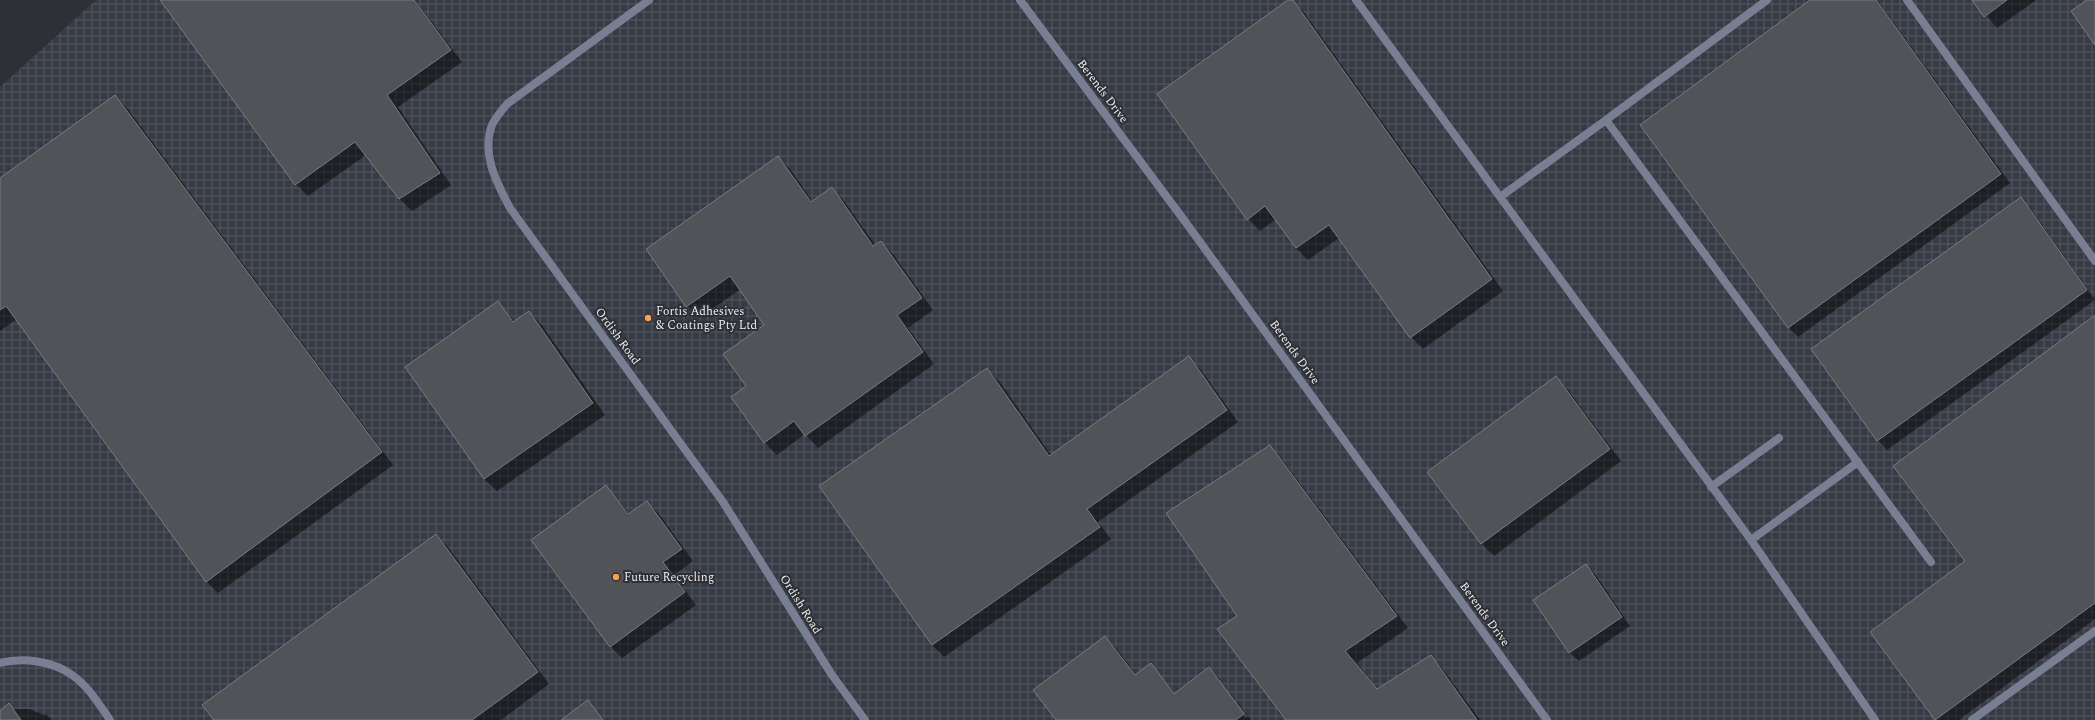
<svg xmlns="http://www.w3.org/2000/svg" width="2095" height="720" viewBox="0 0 2095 720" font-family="Spectral,serif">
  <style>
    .industrial { fill: url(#industrial-grid) }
    .shadow { fill: #0007; fill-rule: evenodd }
    .building { fill: #515359; stroke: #797b82 }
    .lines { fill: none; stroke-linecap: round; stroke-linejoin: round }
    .lane { stroke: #797f92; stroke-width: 8 }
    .street { stroke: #797f92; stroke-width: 8 }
    .poi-dot { fill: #f99f4d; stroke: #2f3036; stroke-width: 1.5 }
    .labels { text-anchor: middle; stroke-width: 4; stroke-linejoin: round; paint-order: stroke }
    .street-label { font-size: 12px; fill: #ebedf0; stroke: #2f3036 }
    .poi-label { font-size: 12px; fill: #ebedf0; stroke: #2f3036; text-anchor: start }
  </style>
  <defs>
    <pattern id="industrial-grid" width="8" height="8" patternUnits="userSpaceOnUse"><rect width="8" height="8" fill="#373b45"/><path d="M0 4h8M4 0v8" fill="none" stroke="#545860"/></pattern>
  </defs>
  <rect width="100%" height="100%" fill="#2f3036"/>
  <path class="industrial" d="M96,0H2095V720H0V87Z"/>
  <path class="shadow" d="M162,0H415L462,62L398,107L451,185L412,211L400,199L366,155L308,196L296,184Z
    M1290,0L1303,11L1503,291L1423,349L1411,337L1339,238L1308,260L1296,248L1276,219L1260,231L1248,219Z
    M1811,0H1877L2010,183L1798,337L1789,328L1641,125Z
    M1973,0H2036L1997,28Z
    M115,96L127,108L393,465L218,593L206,581L17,319L0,331V179Z
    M778,157L790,169L813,202L832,189L844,201L876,246L881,242L893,254L933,310L908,328L934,364L818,448L805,434L777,455L765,443L732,398L747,387L765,325L741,289L699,318L687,306L647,249Z
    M2020,199L2030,208L2095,300L1887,450L1878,440L1812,349Z
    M498,303L515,322L529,312L541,324L605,415L497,491L484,479Z
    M2095,316V619L1959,720H1937L1871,632L1966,561Z
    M1189,358L1201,370L1238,422L1098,522L1111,539L944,657L932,645L987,369L999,381L1051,455Z
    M1556,378L1568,390L1621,461L1494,556L1482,544L1429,472Z
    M1269,446L1281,458L1408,628L1357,663L1378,690L1430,656L1442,668L1480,720H1287L1238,616Z
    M606,486L630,514L647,502L659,514L693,561L674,575L696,605L622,658L610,646Z
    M436,535L448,547L549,684L501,720H215Z
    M1586,565L1595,574L1630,626L1579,661L1569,652Z
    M1105,637L1117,649L1136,675L1151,664L1175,694L1209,668L1221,680L1251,720H1058ZM1218,680H1221L1248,717L1246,718Z
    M587,701L604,720H562Z
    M9,705L13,709H29L44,715L46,714L52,720H0V712Z"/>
  <path class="building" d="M160,0H414L451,50L387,95L440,173L399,199L355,142L295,185Z
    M1288,0H1293L1492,279L1410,338L1329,225L1296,248L1265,206L1247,220L1157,94Z
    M1810,0H1876L2001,174L1788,328L1640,125Z
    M1972,0H2007L1984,17Z
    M2087,0H2095V45L2071,11Z
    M115,95L382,452L206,582L6,306L0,310V178Z
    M778,156L811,202L832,187L873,246L881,241L922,298L897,315L923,352L805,436L794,421L764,443L731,397L746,386L723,354L764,325L730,276L686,307L646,249Z
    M2021,197L2087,290L1877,441L1811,349Z
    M498,301L513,322L529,311L593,403L484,479L405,367Z
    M2095,315V603L1935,720L1870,632L1965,561L1893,466Z
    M1189,356L1227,410L1087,509L1100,527L932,645L819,486L987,368L1049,456Z
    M1556,376L1610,449L1481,544L1427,472Z
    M1270,445L1397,616L1345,651L1377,689L1431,655L1477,720H1286L1217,629L1237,616L1166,513Z
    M606,485L628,514L647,501L682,549L663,562L685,592L610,647L531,540Z
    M436,534L538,672L472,720H214L202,705Z
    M1586,564L1622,617L1569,653L1533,600Z
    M1105,636L1135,675L1151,663L1174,694L1209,667L1244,714L1236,720H1056L1033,690Z
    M588,700L603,720H561Z
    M9,703L21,720H0V711Z"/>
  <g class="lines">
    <path class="lane" d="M1356,0L1500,197L1606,120L1931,562
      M1907,0L2095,261
      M1606,120L1767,0
      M1500,197L1751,540L1858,462
      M1711,487L1779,438
      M1751,540L1875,720
      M1972,720L2095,631"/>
    <path class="street" d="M649,0L507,104C502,110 495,118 492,125C481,155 497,183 510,208L723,502L832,675L865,720
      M1020,0L1184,220L1547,720
      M0,663C22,657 53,661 72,675C88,686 99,704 110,720"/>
  </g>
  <g class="poi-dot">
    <circle cx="648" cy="318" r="4"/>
    <circle cx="616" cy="577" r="4"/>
  </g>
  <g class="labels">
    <g class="street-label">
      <text transform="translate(1103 91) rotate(53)" y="4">Berends Drive</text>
      <text transform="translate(618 336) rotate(54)" y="4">Ordish Road</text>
      <text transform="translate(1295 352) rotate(54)" y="4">Berends Drive</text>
      <text transform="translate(801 604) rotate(58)" y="4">Ordish Road</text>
      <text transform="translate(1485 614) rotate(54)" y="4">Berends Drive</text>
    </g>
    <g class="poi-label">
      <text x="656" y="315">Fortis Adhesives<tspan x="656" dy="14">&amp; Coatings Pty Ltd</tspan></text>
      <text x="624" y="581">Future Recycling</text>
    </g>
  </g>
</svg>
